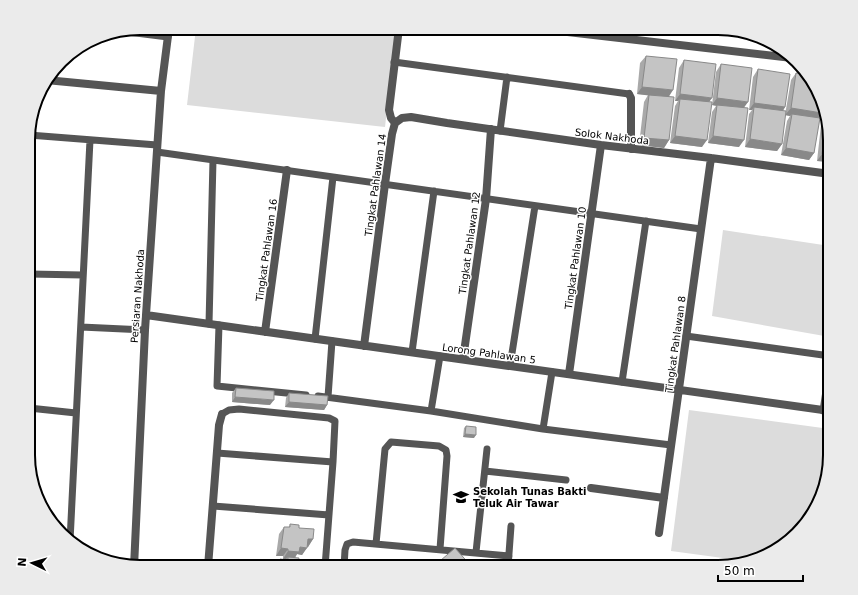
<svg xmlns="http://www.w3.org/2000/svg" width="858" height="595" viewBox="0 0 858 595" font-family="'DejaVu Sans',sans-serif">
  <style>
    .green { fill: #dcdcdc }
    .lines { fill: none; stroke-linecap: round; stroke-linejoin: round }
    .lane { stroke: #555; stroke-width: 7 }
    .street { stroke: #555; stroke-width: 8 }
    .wall { fill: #a9a9a9 }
    .shaded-wall { fill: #898989 }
    .building { fill: #c4c4c4; stroke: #898989 }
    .labels { text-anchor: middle; stroke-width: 3; stroke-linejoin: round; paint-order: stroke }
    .street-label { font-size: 10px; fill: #000; stroke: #fff }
    .poi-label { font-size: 10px; font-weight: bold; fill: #000; stroke: #fff; text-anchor: start }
    .rim { fill: none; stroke: #000; stroke-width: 2 }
  </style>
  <rect width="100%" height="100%" fill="#fff"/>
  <path class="green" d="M196,28H396L385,127L187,105Z
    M723,230L830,246V337L712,316Z
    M689,410L830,429V462L807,523L768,555L745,561L671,551Z"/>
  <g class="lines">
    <path class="lane" d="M120,31L168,37
      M394,62L629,94
      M500,131L507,77
      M29,135L157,145
      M157,152L701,229
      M29,274L83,275
      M209,324L213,160
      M219,325L217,386L306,395
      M81,327L145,330
      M686,336L830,356
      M315,339L333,177
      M412,352L434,191
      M510,366L535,206
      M622,382L646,221
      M318,396L431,411L543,429L671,445
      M328,397L332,341
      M29,408L76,413
      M431,411L440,356
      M823,411L830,364
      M222,414L229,410L239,409L329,418L335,421L333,462L325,567
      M543,429L552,372
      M217,453L333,462
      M485,471L566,480
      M213,506L329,515
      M70,541L90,140
      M376,544L385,449L391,442L439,446L446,450L447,456L440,549
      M476,552L487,449
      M124,564L134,565
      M344,567L345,550L347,544L353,542L509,556
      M508,567L511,526"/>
    <path class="street" d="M533,28L792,58
      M46,80L161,91
      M629,94L631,98V149
      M395,123L402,118L411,117L447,123L601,145L711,158L830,174
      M395,123L391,118L389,110L399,28
      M146,315L830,411
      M265,332L287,170
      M364,346L385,184L392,134L395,123
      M463,359L486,199L491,129
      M569,374L601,145
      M591,488L664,498
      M659,533L711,158
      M134,567L145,330L161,91L169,28
      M208,567L219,425L222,414"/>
  </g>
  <path class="wall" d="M646,56L669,97V140L664,148L639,145L644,102L648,95L637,94L640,63Z
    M684,60L709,102L702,147L670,143L675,106L678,101H675L679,68Z
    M721,64L744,108L739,147L708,143L712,112L716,106L712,105L716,72Z
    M758,69L785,107L783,111L782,144L777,151L745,147L749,114L752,110H749L753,77Z
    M796,73L818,90L830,133V162L817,161L821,125L824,120H820V115L818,118L814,153L809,160L781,155L787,121L790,116L785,115L791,80Z
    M236,388L270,405L232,402V393Z
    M289,393L327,405L324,410L285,407L286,398Z
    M466,426L474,438L463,437L464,428Z
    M290,524L299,528L313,539L308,547H307L302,555L297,554L295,558L298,563L306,567H275L280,559H286H283V556H276L279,534L284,527H289Z"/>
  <path class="shaded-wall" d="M642,87L673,90L668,98L637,94Z
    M680,94L712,98L707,105L680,99L678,101H675Z
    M717,98L748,102L743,109L712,105Z
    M754,103L785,107L780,115L754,107L752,110H749Z
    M791,108L822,113L817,121L792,114L790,116L785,115Z
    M824,113L826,118L824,120H820Z
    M675,136L707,140L702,147L670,143Z
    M713,136L744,140L739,147L708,143Z
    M644,138L669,140L664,148L639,145Z
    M750,139L782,144L777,151L745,147Z
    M786,148L814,153L809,160L781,155Z
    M822,154H830V162L817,161Z
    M235,397L274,400L270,405L232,402Z
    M289,402L327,405L324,410L285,407Z
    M465,434L476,435L474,438L463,437Z
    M308,539H313L308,547L303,546Z
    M300,547L307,548L302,555L297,554L294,559L288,557L286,559H283L288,551Z
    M281,548L288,549L283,556H276Z"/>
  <path class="building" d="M646,56L677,59L673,90L642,87Z
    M684,60L716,64L712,98L680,94Z
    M721,64L752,68L748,102L717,98Z
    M758,69L790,74L785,107L754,103Z
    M796,73L805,74L818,90L823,107L822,113L791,108Z
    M649,95L674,97L669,140L644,138Z
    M680,99L712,102L707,140L675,136Z
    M717,105L748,108L744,140L713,136Z
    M754,107L786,111L782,144L750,139Z
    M792,114L820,118L814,153L786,148Z
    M826,120L830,133V154H822Z
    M236,388L274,391V400L235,397Z
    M289,393L328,396L327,405L289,402Z
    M466,426L476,427V435L465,434Z
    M290,524L299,525V528L314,529L313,539H308L307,548L300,547L299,552L288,551V549L281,548L284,527H290Z
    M455,548L472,567H433Z
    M288,557L299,558L298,563L306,564V567H280V559L288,560Z"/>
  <defs>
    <symbol id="school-bare" viewBox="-9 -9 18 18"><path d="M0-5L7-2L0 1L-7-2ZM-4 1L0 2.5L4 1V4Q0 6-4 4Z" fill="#000" stroke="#fff" stroke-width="2.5" paint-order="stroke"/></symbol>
  </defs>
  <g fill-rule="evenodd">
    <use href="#school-bare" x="450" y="486" width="22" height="22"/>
  </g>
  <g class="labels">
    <g class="street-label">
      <text transform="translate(612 136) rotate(7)" y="4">Solok Nakhoda</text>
      <text transform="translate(375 185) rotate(-82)" y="4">Tingkat Pahlawan 14</text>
      <text transform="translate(469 243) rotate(-82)" y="4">Tingkat Pahlawan 12</text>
      <text transform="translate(266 250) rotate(-82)" y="4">Tingkat Pahlawan 16</text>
      <text transform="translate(575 258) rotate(-82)" y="4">Tingkat Pahlawan 10</text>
      <text transform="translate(137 296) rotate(-86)" y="4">Persiaran Nakhoda</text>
      <text transform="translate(675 344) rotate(-82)" y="4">Tingkat Pahlawan 8</text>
      <text transform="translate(489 353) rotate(8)" y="4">Lorong Pahlawan 5</text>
    </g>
    <g class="poi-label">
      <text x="473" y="495">Sekolah Tunas Bakti<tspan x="473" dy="12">Teluk Air Tawar</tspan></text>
    </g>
  </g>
  <path d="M0 0H858V595H0ZM140 35H718A105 105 0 0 1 823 140V455A105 105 0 0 1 718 560H140A105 105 0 0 1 35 455V140A105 105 0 0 1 140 35Z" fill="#ebebeb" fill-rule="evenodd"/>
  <path class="rim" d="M140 35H718A105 105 0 0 1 823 140V455A105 105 0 0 1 718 560H140A105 105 0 0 1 35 455V140A105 105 0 0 1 140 35Z"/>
  <g transform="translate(32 563) rotate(275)" stroke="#ffffff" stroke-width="3" paint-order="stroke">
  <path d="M0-3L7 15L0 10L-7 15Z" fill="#000000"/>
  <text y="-6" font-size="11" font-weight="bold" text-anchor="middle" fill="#000000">N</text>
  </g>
  <path d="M718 575v6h85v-6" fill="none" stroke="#000000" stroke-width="2"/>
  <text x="724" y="575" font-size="12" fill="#000000" stroke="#ffffff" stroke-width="3" paint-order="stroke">50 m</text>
</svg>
